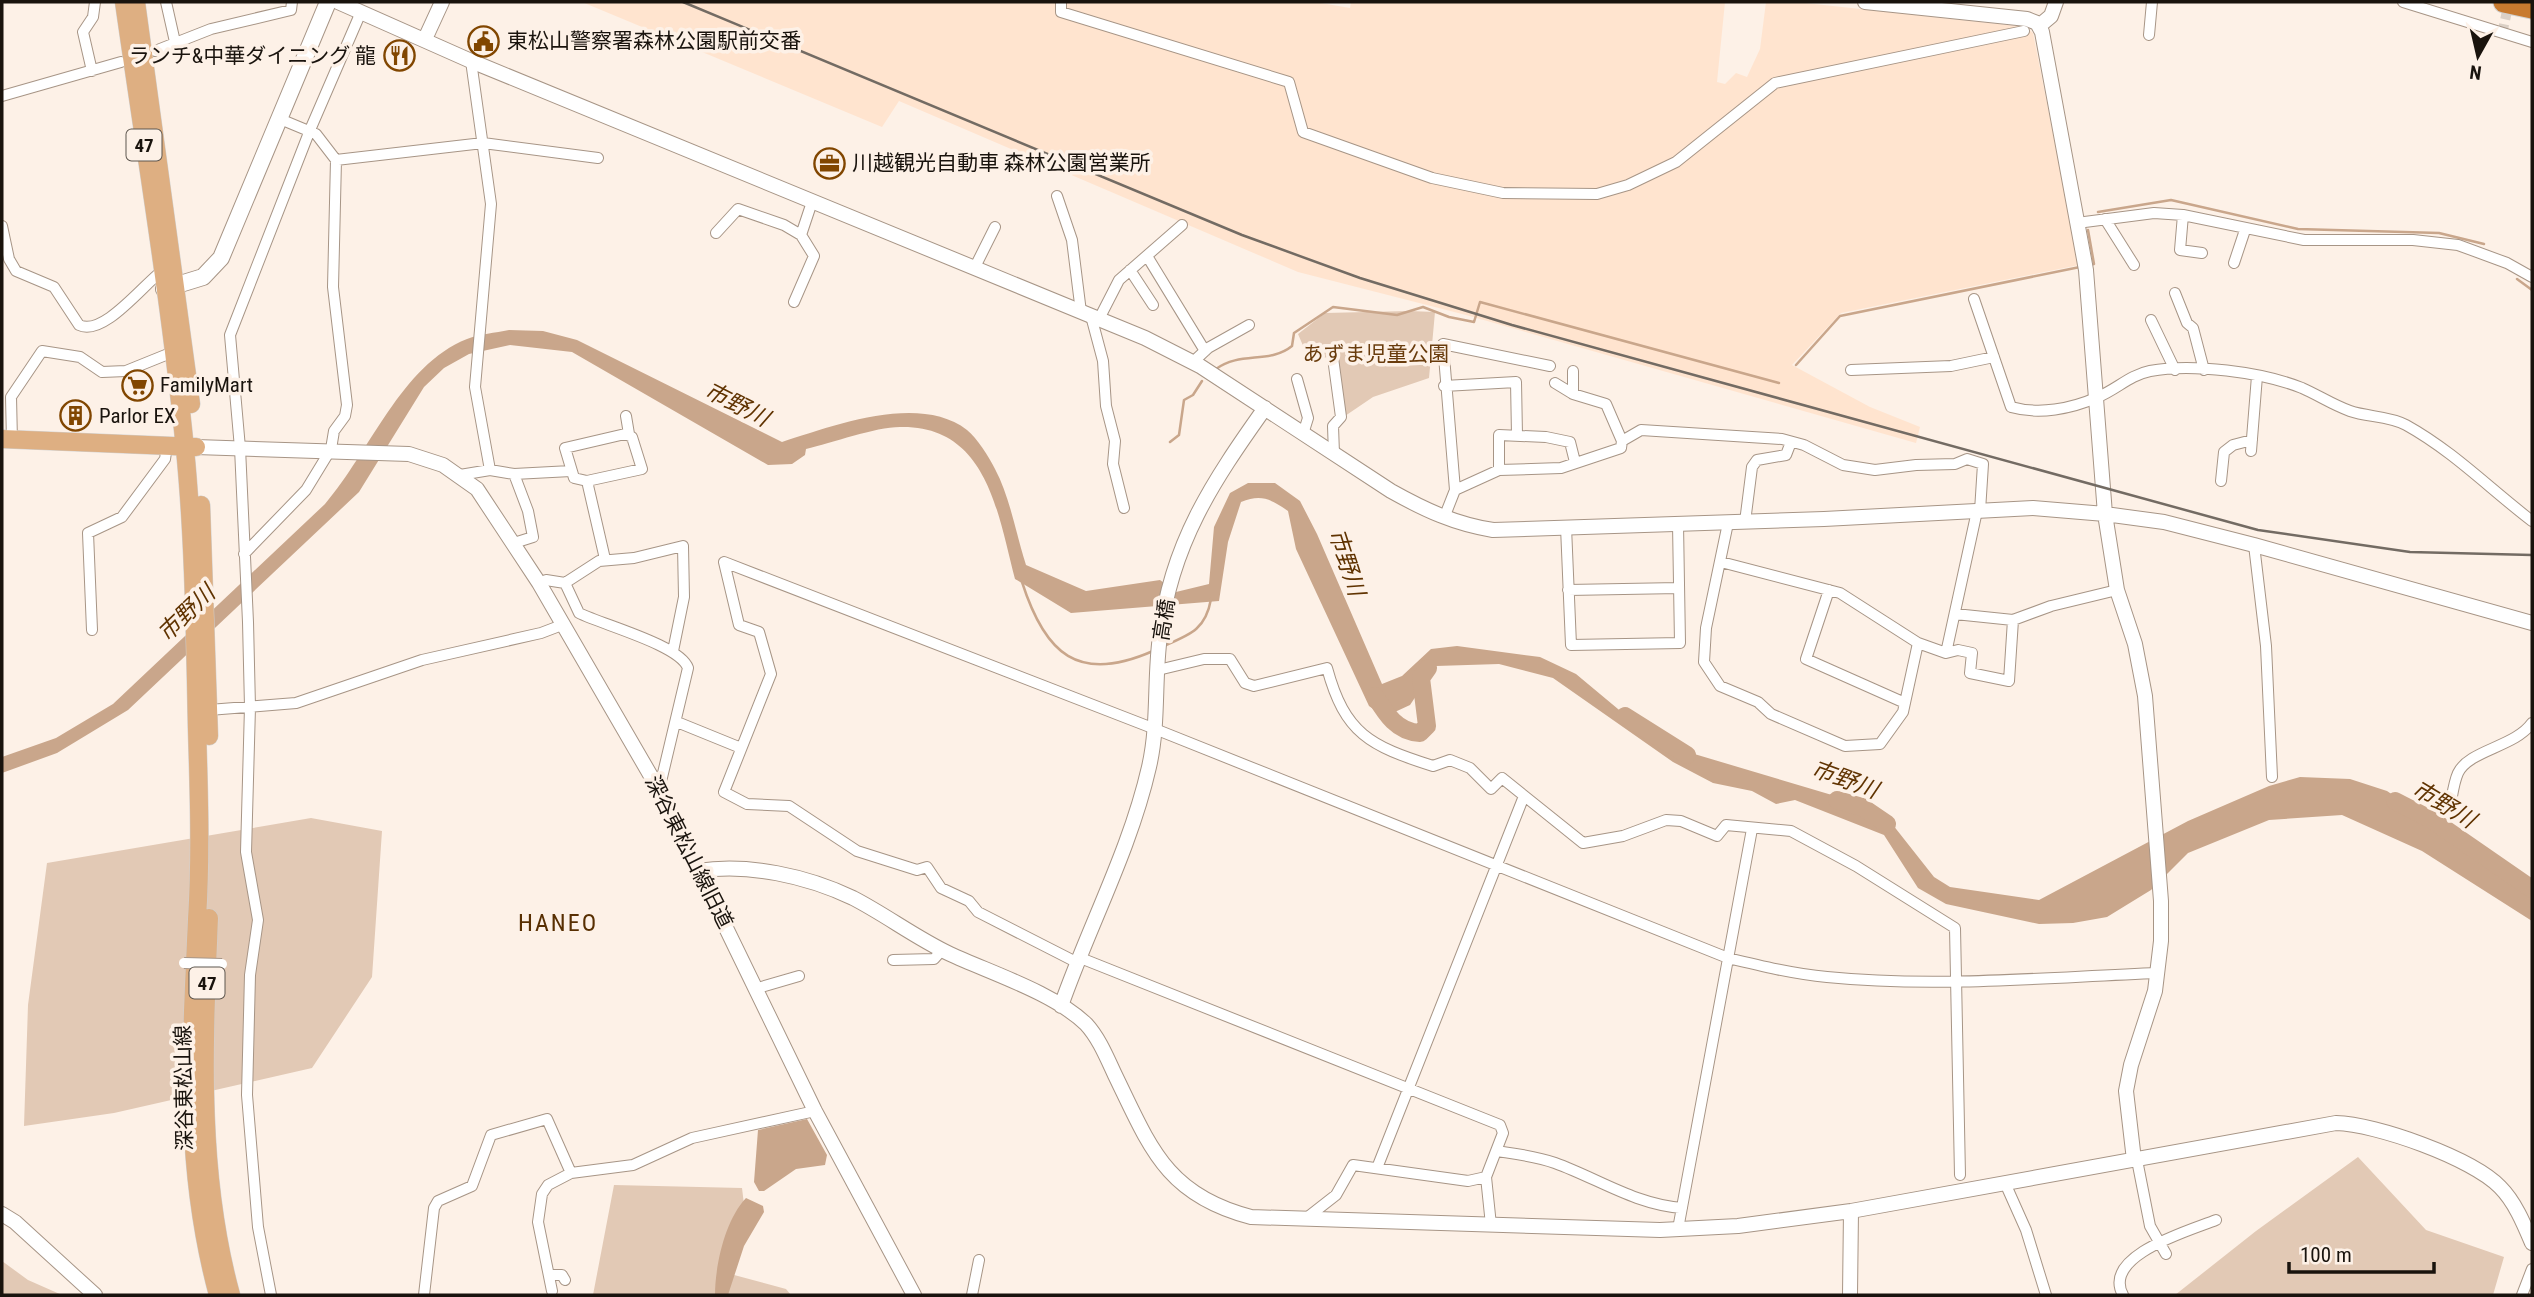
<svg xmlns="http://www.w3.org/2000/svg" width="2534" height="1297" viewBox="0 0 2534 1297" font-family="'Roboto Condensed','Noto Sans JP',sans-serif">
  <style>
    .built { fill: #ffe4cf }
    .green { fill: #e2c9b5 }
    .water { fill: #c9a68b }
    .lines { fill: none; stroke-linecap: round; stroke-linejoin: round }
    .stream { stroke: #c9a68b; stroke-width: 2.5 }
    .river { stroke: #c9a68b; stroke-width: 18 }
    .minor-tunnel { stroke: #dbd0c6; stroke-width: 10; stroke-dasharray: 10 5; stroke-linecap: butt }
    .minor-casing { stroke: #a79586; stroke-width: 12 }
    .tertiary-casing { stroke: #a79586; stroke-width: 16 }
    .secondary-casing { stroke: #a79586; stroke-width: 18 }
    .primary-casing { stroke: #d1d0cf; stroke-width: 19 }
    .motorway-casing { stroke: #d1d0cf; stroke-width: 23 }
    .minor { stroke: #fff; stroke-width: 10 }
    .tertiary { stroke: #fff; stroke-width: 14 }
    .secondary { stroke: #fff; stroke-width: 16 }
    .primary { stroke: #deaf82; stroke-width: 18 }
    .motorway { stroke: #c87a2f; stroke-width: 21 }
    .rail { stroke: #736b63; stroke-width: 2.5 }
    .minor-bridge-casing { stroke: #a79586; stroke-width: 12; stroke-linecap: butt }
    .minor-bridge { stroke: #fff; stroke-width: 10 }
    .labels { text-anchor: middle; stroke-width: 7; stroke-linejoin: round; paint-order: stroke }
    .shield { fill: #fdf1e7; stroke: #5d564e; stroke-width: 2 }
    .shield-label { font-size: 19px; font-weight: bold; fill: #19130d }
    .poi-label { font-size: 21px; fill: #19130d; stroke: #fdf1e7; text-anchor: start }
    .park-label { font-size: 21px; fill: #693c0d; stroke: #fdf1e7 }
    .street-label { font-size: 21px; fill: #19130d; stroke: #fdf1e7 }
    .water-label { font-size: 23px; font-style: italic; fill: #603301; stroke: #fdf1e7 }
    .quarter-label { font-size: 24px; letter-spacing: 2px; fill: #582f02; stroke: #fdf1e7 }
  </style>
  <rect width="100%" height="100%" fill="#fdf1e7"/>
  <path class="built" d="M582,2H1315L1350,8L1351,2H1725L1717,82L1725,84L1736,73L1747,77L1760,49L1766,2H1796L2026,27L2033,33L2079,265L1841,313L1792,365L1870,407L1920,427L1916,443L1466,315L1298,272L899,101L882,127Z"/>
  <path class="green" d="M1409,311L1435,312L1429,378L1373,397L1345,416L1334,355L1310,362L1298,334L1325,313Z
    M311,818L382,831L372,977L312,1068L114,1113L24,1126L28,1005L47,863Z
    M2358,1157L2426,1230L2504,1257L2493,1295H2175L2256,1231Z
    M614,1185L742,1188L746,1221L723,1272L786,1289L791,1295H593Z
    M2,1261L28,1280L62,1295H2Z"/>
  <path class="water" d="M509,330L543,331L577,340L782,442C833,426 919,393 967,430C977,438 989,457 995,469C1010,497 1016,534 1026,565L1086,591L1160,580L1176,592L1209,584L1214,527L1230,493L1248,483H1275L1300,501L1317,534L1382,684L1402,676L1431,649L1457,646L1540,657L1576,674L1654,739L1691,753L1842,798L1889,820L1934,877L1950,887L2039,900L2188,821L2269,786L2300,777L2350,779L2387,791L2532,889V921L2422,851L2342,815L2269,820L2188,853L2151,890L2107,917L2073,923L2039,924L1946,904L1918,888L1884,835L1795,800L1776,804L1752,791L1713,783L1673,762L1553,678L1499,664L1436,666L1410,705L1384,717L1369,706L1296,549L1288,511C1271,499 1261,494 1241,502L1228,542L1219,601L1071,613L1015,579C998,515 988,425 900,427C875,427 832,443 806,449L805,455L792,464L768,465L572,352L510,345L469,354L444,368L424,387L359,492L128,710L57,753L2,773V757L56,738L113,704L325,504C370,452 401,365 467,339C480,334 495,333 509,330Z
    M807,1119L827,1155L825,1165L796,1169L764,1191H759L754,1182L758,1130Z
    M746,1198L763,1206L764,1212L744,1246L728,1295H715C715,1266 725,1220 746,1198Z"/>
  <g class="lines">
    <path class="stream" d="M2098,212L2171,200L2298,229L2439,233L2484,244
      M2088,230L2094,264L2090,265
      M2517,279L2532,290
      M1796,365L1840,316L2080,267
      M1216,369C1240,351 1270,364 1292,346L1294,333L1333,307L1397,315L1423,307L1449,317L1474,322L1480,302L1779,383
      M1170,442L1179,435L1184,400L1193,395L1202,381
      M1022,582C1045,654 1078,684 1153,651
      M1166,645C1192,634 1206,628 1211,599"/>
    <path class="river" d="M1375,696C1386,714 1397,732 1420,733L1427,726L1421,678L1428,668
      M1625,716L1687,755
      M1837,800L1862,807L1887,824
      M2395,801L2432,820L2532,889"/>
    <path class="minor-tunnel" d="M2502,34L2509,2"/>
    <defs>
      <path id="minor" d="M166,2L175,42
        M1061,2V12L1289,82L1303,132L1432,178L1503,193L1597,194L1628,185L1676,162L1775,83L2024,31
        M2403,2L2532,42
        M2149,35L2152,2
        M155,51L211,29L291,10L292,2
        M471,61L491,204L475,387L490,470L514,474L528,511L533,537L514,543
        M92,71L83,32L93,17L95,2
        M2,96L121,62
        M336,160L483,143L598,158
        M1057,196L1072,240L1081,312
        M2183,215L2180,250L2202,253
        M2105,219L2134,265
        M2077,223L2154,213L2183,215L2304,240H2413L2458,245L2507,263L2532,277
        M2,226L9,259L16,271L54,287L79,325C103,337 142,286 162,271
        M716,233L738,209L784,225L801,235
        M1147,256L1205,351
        M2234,263L2245,230
        M974,269L995,227
        M1130,270L1153,305
        M2175,293L2187,323L2193,328L2204,370
        M1974,299L2011,407C2039,415 2071,409 2098,397C2117,389 2130,375 2150,371C2192,363 2262,372 2302,388C2318,395 2333,405 2350,411C2367,417 2390,416 2406,425C2453,451 2490,489 2532,521
        M794,302L814,256L801,235L812,202
        M1091,316L1103,361L1106,406L1115,441L1113,464L1124,508
        M1099,319L1119,280L1182,225
        M2151,320L2175,370
        M1333,358L1341,417L1333,426L1334,454
        M1193,362L1208,348L1249,325
        M1851,370L1951,366L1994,357
        M1573,371V394L1606,404L1622,441
        M1297,379L1308,418L1303,434
        M1555,383L1573,394
        M1444,386L1516,382L1517,435
        M626,416L629,434
        M625,434L632,437L642,469L587,481L574,478L565,448Z
        M12,441L11,397L42,351L80,357L102,372L126,371L173,352
        M2251,451L2257,376
        M1499,470V435L1546,437L1570,442L1575,462
        M514,474L571,471
        M460,475L490,470
        M587,481L605,559
        M2221,481L2224,452L2233,445L2252,440
        M1455,490L1443,344L1550,366
        M1444,518L1455,490L1499,470L1561,468L1621,448L1622,441L1641,430L1782,439L1804,445L1843,465L1875,470L1916,465L1955,464L1967,459L1983,464L1980,511
        M1745,522L1752,467L1757,460L1786,455L1791,442
        M1728,523L1706,628L1704,662L1720,686L1758,702L1771,714L1845,746L1880,744L1903,712L1918,643
        M1566,527L1571,645L1680,643L1678,524
        M2254,545L2266,646L2272,777
        M244,554L306,490L331,449L334,431L345,416L347,405L333,287L336,160L316,134L280,119
        M1721,562L1840,593L1918,643L1946,653L1958,650L1972,653L1970,673L2009,681L2013,620
        M539,583L546,580L565,583L599,561L634,558L683,546L684,597L673,651
        M565,583L579,613C603,625 680,645 688,668L659,790
        M1568,590L1679,588
        M1829,590L1806,659L1905,703
        M1955,614L2013,620L2051,606L2117,590
        M92,630L88,533L122,517L165,459L167,446
        M1946,653L1977,511
        M1158,670L1204,659H1230L1245,683L1254,686L1327,668C1345,734 1370,746 1433,766L1450,760L1470,768L1491,789L1502,778L1583,843L1623,836L1666,820L1681,821L1717,836L1726,825L1791,831L1856,866L1955,928L1960,1175
        M209,710L296,703L422,660L541,633L562,625
        M677,722L741,748
        M2449,812C2452,799 2453,784 2458,773C2469,750 2515,747 2532,723
        M1078,957L1500,1125L1503,1133L1486,1177L1491,1225
        M893,960L934,959L942,950
        M1076,962L978,912L969,901L941,888L927,867L917,870L857,851L789,806L747,804L724,792L771,674L759,632L739,625L724,562L1155,729L1728,958C1761,966 1794,974 1827,977C1937,988 2049,977 2158,973
        M758,988L799,976
        M1496,1151C1516,1154 1536,1156 1555,1163C1599,1179 1634,1204 1682,1208
        M2137,1160L2150,1226L2166,1254
        M1377,1168L1524,796
        M2005,1183L2026,1230L2046,1295
        M1304,1220L1336,1195L1353,1165L1468,1181L1486,1177
        M1678,1229L1752,829
        M549,1275H562L565,1280
        M552,1291L538,1222L542,1194L548,1185L571,1173L633,1165L692,1138L815,1111
        M271,1295L258,1227L247,1095L250,975L258,920L246,852L250,707L248,622L240,448L230,335L310,130L361,12
        M424,1295L434,1208L438,1201L472,1186L491,1135L547,1119L571,1173
        M972,1295L979,1260
        M2123,1295C2101,1255 2192,1230 2216,1220
        M2522,1295L2532,1269"/>
      <path id="tertiary" d="M338,2L471,61L1145,338L1200,366L1391,491C1425,510 1455,524 1493,530L1824,519L2033,508L2105,514L2164,522L2254,545L2532,623
        M1865,2L2027,19L2037,23L2042,32L2086,270L2105,514L2117,590L2135,644L2145,696L2161,901V941L2155,991L2131,1065L2126,1091L2134,1160
        M2039,26L2051,16L2056,2
        M425,39L442,2
        M196,447L409,454L443,465L477,489L539,583L659,790L815,1111L914,1295
        M698,871C748,863 807,876 853,898C886,915 916,938 950,954C991,973 1054,993 1086,1024C1099,1038 1107,1058 1115,1075C1150,1147 1166,1195 1251,1217L1660,1230L1738,1226L1851,1211L2336,1123C2376,1124 2472,1158 2500,1187C2515,1202 2524,1224 2532,1243
        M1061,1006C1089,926 1130,850 1149,767C1159,724 1154,679 1160,636C1171,544 1213,481 1265,408
        M2,1214L15,1222L95,1295
        M1850,1295L1851,1211"/>
      <path id="secondary" d="M164,289L203,277L221,258L328,2"/>
      <path id="primary" d="M124,2C145,150 170,299 185,449C194,541 195,636 197,729C199,792 201,856 197,919C191,1051 183,1166 218,1295
        M136,2L191,404
        M2,439L196,447
        M201,505L209,736
        M209,918C204,1045 197,1171 231,1295"/>
      <path id="motorway" d="M2504,2L2532,8"/>
    </defs>
    <use href="#minor" class="minor-casing"/>
    <use href="#tertiary" class="tertiary-casing"/>
    <use href="#secondary" class="secondary-casing"/>
    <use href="#primary" class="primary-casing"/>
    <use href="#motorway" class="motorway-casing"/>
    <use href="#minor" class="minor"/>
    <use href="#tertiary" class="tertiary"/>
    <use href="#secondary" class="secondary"/>
    <use href="#primary" class="primary"/>
    <use href="#motorway" class="motorway"/>
    <path class="rail" d="M683,2L1242,235L1360,278L1512,325L2258,530L2410,552L2532,555"/>
    <defs>
      <path id="minor-bridge" d="M184,963L222,964"/>
    </defs>
    <use href="#minor-bridge" class="minor-bridge-casing"/>
    <use href="#minor-bridge" class="minor-bridge"/>
  </g>
  <defs>
    <symbol id="civic-ring" viewBox="-11 -11 22 22"><circle r="9.5" fill="#fdf1e7" stroke="#814600" stroke-width="1.5"/><path d="M-.6-6.5H3V-4.5H.6V-3L4-1V1h2V6H-6V1h2V-1L-.6-3ZM-1.2 2.5V6h2.4V2.5Z" fill="#814600"/></symbol>
    <symbol id="restaurant-ring" viewBox="-11 -11 22 22"><circle r="9.5" fill="#fdf1e7" stroke="#814600" stroke-width="1.5"/><path d="M-5-6h1v4h1v-4h1v4h1v-4h1v5L-1.5 .5V6h-2V.5L-5-1ZM5-6V6H3V1.5H1.5Q1.5-4 5-6Z" fill="#814600"/></symbol>
    <symbol id="office-ring" viewBox="-11 -11 22 22"><circle r="9.5" fill="#fdf1e7" stroke="#814600" stroke-width="1.5"/><path d="M-6-3h4V-5.5h4V-3h4V5H-6ZM-1-4.5V-3h2v-1.5ZM-6 0V1H6V0Z" fill="#814600"/></symbol>
    <symbol id="supermarket-ring" viewBox="-11 -11 22 22"><circle r="9.5" fill="#fdf1e7" stroke="#814600" stroke-width="1.5"/><path d="M-6-5.5h2.5l.6 2H6L4.5 2H-2.5L-4.4-4H-6ZM-1.5 3.2a1.3 1.3 0 1 0 .1 0ZM3 3.2a1.3 1.3 0 1 0 .1 0Z" fill="#814600"/></symbol>
    <symbol id="building-ring" viewBox="-11 -11 22 22"><circle r="9.5" fill="#fdf1e7" stroke="#814600" stroke-width="1.5"/><path d="M-4-6H4V6H1V3H-1V6H-4ZM-2.5-4.3h1.7v1.8h-1.7ZM.8-4.3h1.7v1.8H.8ZM-2.5-1h1.7V.8h-1.7ZM.8-1h1.7V.8H.8Z" fill="#814600"/></symbol>
  </defs>
  <g fill-rule="evenodd">
    <use href="#civic-ring" x="466" y="24" width="35" height="35"/>
    <use href="#restaurant-ring" x="382" y="38" width="35" height="35"/>
    <use href="#office-ring" x="812" y="146" width="35" height="35"/>
    <use href="#supermarket-ring" x="120" y="368" width="35" height="35"/>
    <use href="#building-ring" x="58" y="398" width="35" height="35"/>
  </g>
  <g class="labels">
    <g class="shield">
      <rect x="126.5" y="129.5" width="35" height="31" rx="5"/>
      <rect x="189.5" y="967.5" width="35" height="31" rx="5"/>
    </g>
    <g class="shield-label">
      <text x="144" y="152">47</text>
      <text x="207" y="990">47</text>
    </g>
    <g class="poi-label">
      <text x="507" y="48">東松山警察署森林公園駅前交番</text>
      <text x="376" y="63" text-anchor="end">ランチ&amp;中華ダイニング 龍</text>
      <text x="852" y="170">川越観光自動車 森林公園営業所</text>
      <text x="160" y="392">FamilyMart</text>
      <text x="99" y="423">Parlor EX</text>
    </g>
    <g class="park-label">
      <text x="1376" y="361">あずま児童公園</text>
    </g>
    <g class="street-label">
      <text transform="translate(1164 620) rotate(-81)" y="7">高橋</text>
      <text transform="translate(689 852) rotate(63)" y="7">深谷東松山線旧道</text>
      <text transform="translate(184 1088) rotate(-91)" y="7">深谷東松山線</text>
    </g>
    <g class="water-label">
      <text transform="translate(737 404) rotate(27)" y="8">市野川</text>
      <text transform="translate(1347 562) rotate(72)" y="8">市野川</text>
      <text transform="translate(186 613) rotate(-44)" y="8">市野川</text>
      <text transform="translate(1845 779) rotate(20)" y="8">市野川</text>
      <text transform="translate(2444 804) rotate(31)" y="8">市野川</text>
    </g>
    <g class="quarter-label">
      <text x="558" y="931">HANEO</text>
    </g>
  </g>
  <rect width="2534" height="1297" fill="none" stroke="#19130d" stroke-width="7"/>
  <g transform="translate(2478 56) rotate(188)" stroke="#fdf1e7" stroke-width="5" paint-order="stroke">
  <path d="M0-5L12 26L0 18L-12 26Z" fill="#19130d"/>
  <text y="-10" font-size="19" font-weight="bold" text-anchor="middle" fill="#19130d">N</text>
  </g>
  <path d="M2289 1262v10h145v-10" fill="none" stroke="#19130d" stroke-width="3.5"/>
  <text x="2300" y="1262" font-size="21" fill="#19130d" stroke="#fdf1e7" stroke-width="5" paint-order="stroke">100 m</text>
</svg>
